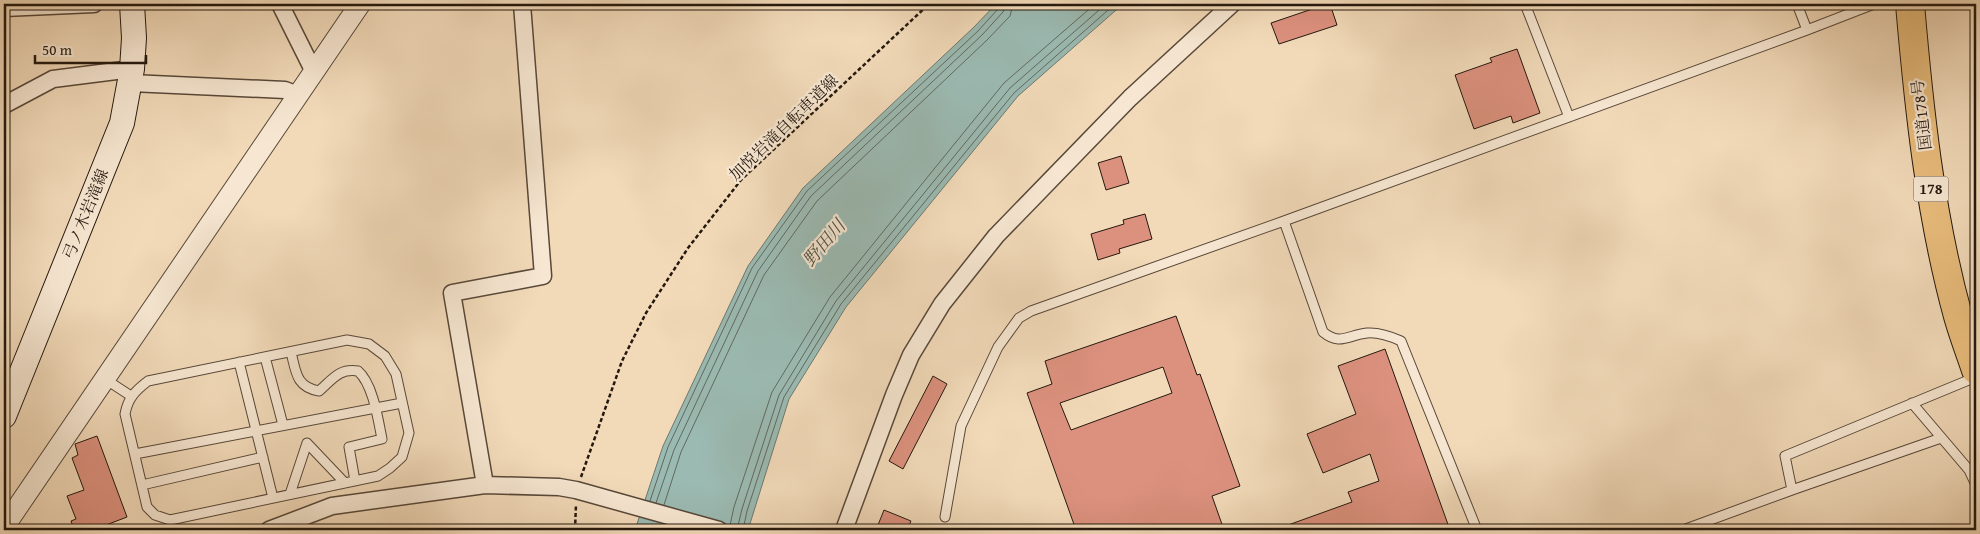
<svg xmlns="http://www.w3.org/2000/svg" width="1980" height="534" viewBox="0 0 1980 534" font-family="'Gentium Book Plus','Noto Serif JP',serif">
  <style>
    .water { fill: #9bbab2; stroke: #6b7970 }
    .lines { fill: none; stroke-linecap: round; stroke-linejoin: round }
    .shore { stroke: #606960; stroke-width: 1 }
    .building { fill: #dc917e; stroke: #24180e; fill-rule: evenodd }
    .service-casing { stroke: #584839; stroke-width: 11 }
    .minor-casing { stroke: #584839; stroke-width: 19 }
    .tertiary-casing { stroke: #584839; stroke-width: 22 }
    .secondary-casing { stroke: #24180e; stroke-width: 26 }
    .trunk-casing { stroke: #24180e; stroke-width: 30 }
    .path { stroke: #24180e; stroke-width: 2.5; stroke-dasharray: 4 2.5; stroke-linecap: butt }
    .service { stroke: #f7e7d2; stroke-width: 9 }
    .minor { stroke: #f7e7d2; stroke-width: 16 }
    .tertiary { stroke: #f7e7d2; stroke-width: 20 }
    .secondary { stroke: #f7e7d2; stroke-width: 24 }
    .trunk { stroke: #e9bd7c; stroke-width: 28 }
    .labels { text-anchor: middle; stroke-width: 4.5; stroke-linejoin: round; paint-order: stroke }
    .shield { fill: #f7e7d2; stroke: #635649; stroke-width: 1 }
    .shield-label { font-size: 15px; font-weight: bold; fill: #24180e }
    .street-label { font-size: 16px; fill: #24180e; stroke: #f7e7d2 }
    .water-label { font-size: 18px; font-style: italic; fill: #4e5147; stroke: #f7e7d2 }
  </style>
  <rect width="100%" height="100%" fill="#f2dab9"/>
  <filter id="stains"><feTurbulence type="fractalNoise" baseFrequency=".004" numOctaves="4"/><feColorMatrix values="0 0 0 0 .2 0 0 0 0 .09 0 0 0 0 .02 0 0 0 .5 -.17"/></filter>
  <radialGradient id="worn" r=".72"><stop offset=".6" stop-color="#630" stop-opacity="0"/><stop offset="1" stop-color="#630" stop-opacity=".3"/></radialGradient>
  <path class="water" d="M996,4H1123L1018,96L846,307L789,399L748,530H635L663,446L748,266L803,188L974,27Z"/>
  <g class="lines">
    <path class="shore" d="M650,501L668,447L752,268L807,191L978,31L998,9L999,4
      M656,503L674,450L758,271L811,196L982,35L1003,12L1006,4
      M664,505L681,452L764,275L817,201L987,40L1010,16L1013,4
      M729,530L734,507L772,392L830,297L1004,83L1095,4
      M737,530L742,509L779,395L836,301L1010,88L1106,4
      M743,530L747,511L784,397L841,304L1014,93L1115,4"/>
  </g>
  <path class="building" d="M1327,4H1330L1337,25L1279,44L1271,23Z
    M1517,49L1540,113L1513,123L1511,116L1474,129L1455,75L1492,62L1490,58Z
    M1121,156L1129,183L1106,190L1098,163Z
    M1145,214L1152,239L1119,249L1120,253L1098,260L1091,234L1124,224L1123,220Z
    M1176,316L1197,375L1200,374L1240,486L1212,496L1224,530H1076L1027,393L1052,384L1045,361ZM1163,367L1172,393L1071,430L1060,403Z
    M1385,349L1450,530H1277V529L1352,502L1348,492L1379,481L1370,454L1323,473L1307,434L1356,414L1338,366Z
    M933,376L947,384L903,469L889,461Z
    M97,436L127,517L93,530H74L71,521L76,519L67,496L84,490L72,458L78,455L75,444Z
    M884,510L911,521L907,530H876Z"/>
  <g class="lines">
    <defs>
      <path id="service" d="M1525,4L1569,117
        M1797,4L1807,30
        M1284,221L1323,332C1340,346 1348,335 1367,333C1379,332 1390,336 1401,341L1477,530
        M347,340L369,344L385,356L396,374L409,433L402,457L390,468L378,476L170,520L155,515L147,507L125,414C128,398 135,391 148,381Z
        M291,352C296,372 296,387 319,391C333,379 339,368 358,371C373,384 378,419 382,439L349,447L355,481
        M265,357L283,425
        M239,362L273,498
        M105,379L131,396
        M1912,403L1969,470L1976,485
        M135,454L402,403
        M142,485L263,457
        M1792,490L1941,438
        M290,494L307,443L345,483
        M945,517L961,426L998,347L1019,318L1031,311L1284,221L1807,30L1874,4
        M1683,530L1792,490L1785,456L1976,377"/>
      <path id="minor" d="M280,4L314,72
        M4,8L94,4
        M131,83L285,90L298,95
        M4,105L53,79L132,69
        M485,485L452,293L543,276L522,4
        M269,530L332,506L485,485L559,487L576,490L719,530
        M844,530L894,395L911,355L942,304L996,236L1130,98L1232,4"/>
      <path id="tertiary" d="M4,527L360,4"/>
      <path id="secondary" d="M4,416L122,123L132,69L134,38L132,4"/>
      <path id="trunk" d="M1910,4C1919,109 1930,214 1958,316C1963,334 1970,352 1976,370"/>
    </defs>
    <use href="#service" class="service-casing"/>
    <use href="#minor" class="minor-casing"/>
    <use href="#tertiary" class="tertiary-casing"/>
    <use href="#secondary" class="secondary-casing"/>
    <use href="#trunk" class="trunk-casing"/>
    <path class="path" d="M581,477L622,361L646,313L688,248L741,180L929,4
      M575,530L576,504"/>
    <use href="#service" class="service"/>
    <use href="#minor" class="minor"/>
    <use href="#tertiary" class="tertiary"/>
    <use href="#secondary" class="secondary"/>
    <use href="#trunk" class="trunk"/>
  </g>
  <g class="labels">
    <rect class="shield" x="1913.5" y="176.5" width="35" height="25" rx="4"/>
    <g class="shield-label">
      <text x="1931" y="194">178</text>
    </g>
    <g class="street-label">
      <text transform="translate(1921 115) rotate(-97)" y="6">国道178号</text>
      <text transform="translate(783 127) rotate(-44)" y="6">加悦岩滝自転車道線</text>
      <text transform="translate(85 214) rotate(-68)" y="6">弓ノ木岩滝線</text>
    </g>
    <g class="water-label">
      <text transform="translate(824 243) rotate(-50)" y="6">野田川</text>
    </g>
  </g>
  <rect width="1980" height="534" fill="none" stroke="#f2dab9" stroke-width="20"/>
  <rect x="5" y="5" width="1970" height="524" fill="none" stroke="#24180e" stroke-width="2.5"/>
  <rect x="10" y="10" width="1960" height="514" fill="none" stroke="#24180e"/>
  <path d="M35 55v8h111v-8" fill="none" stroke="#24180e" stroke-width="2.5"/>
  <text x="42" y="55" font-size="15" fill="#24180e" stroke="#f7e7d2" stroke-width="4" paint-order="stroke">50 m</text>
  <rect width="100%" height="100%" filter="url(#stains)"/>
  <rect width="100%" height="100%" fill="url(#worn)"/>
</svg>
